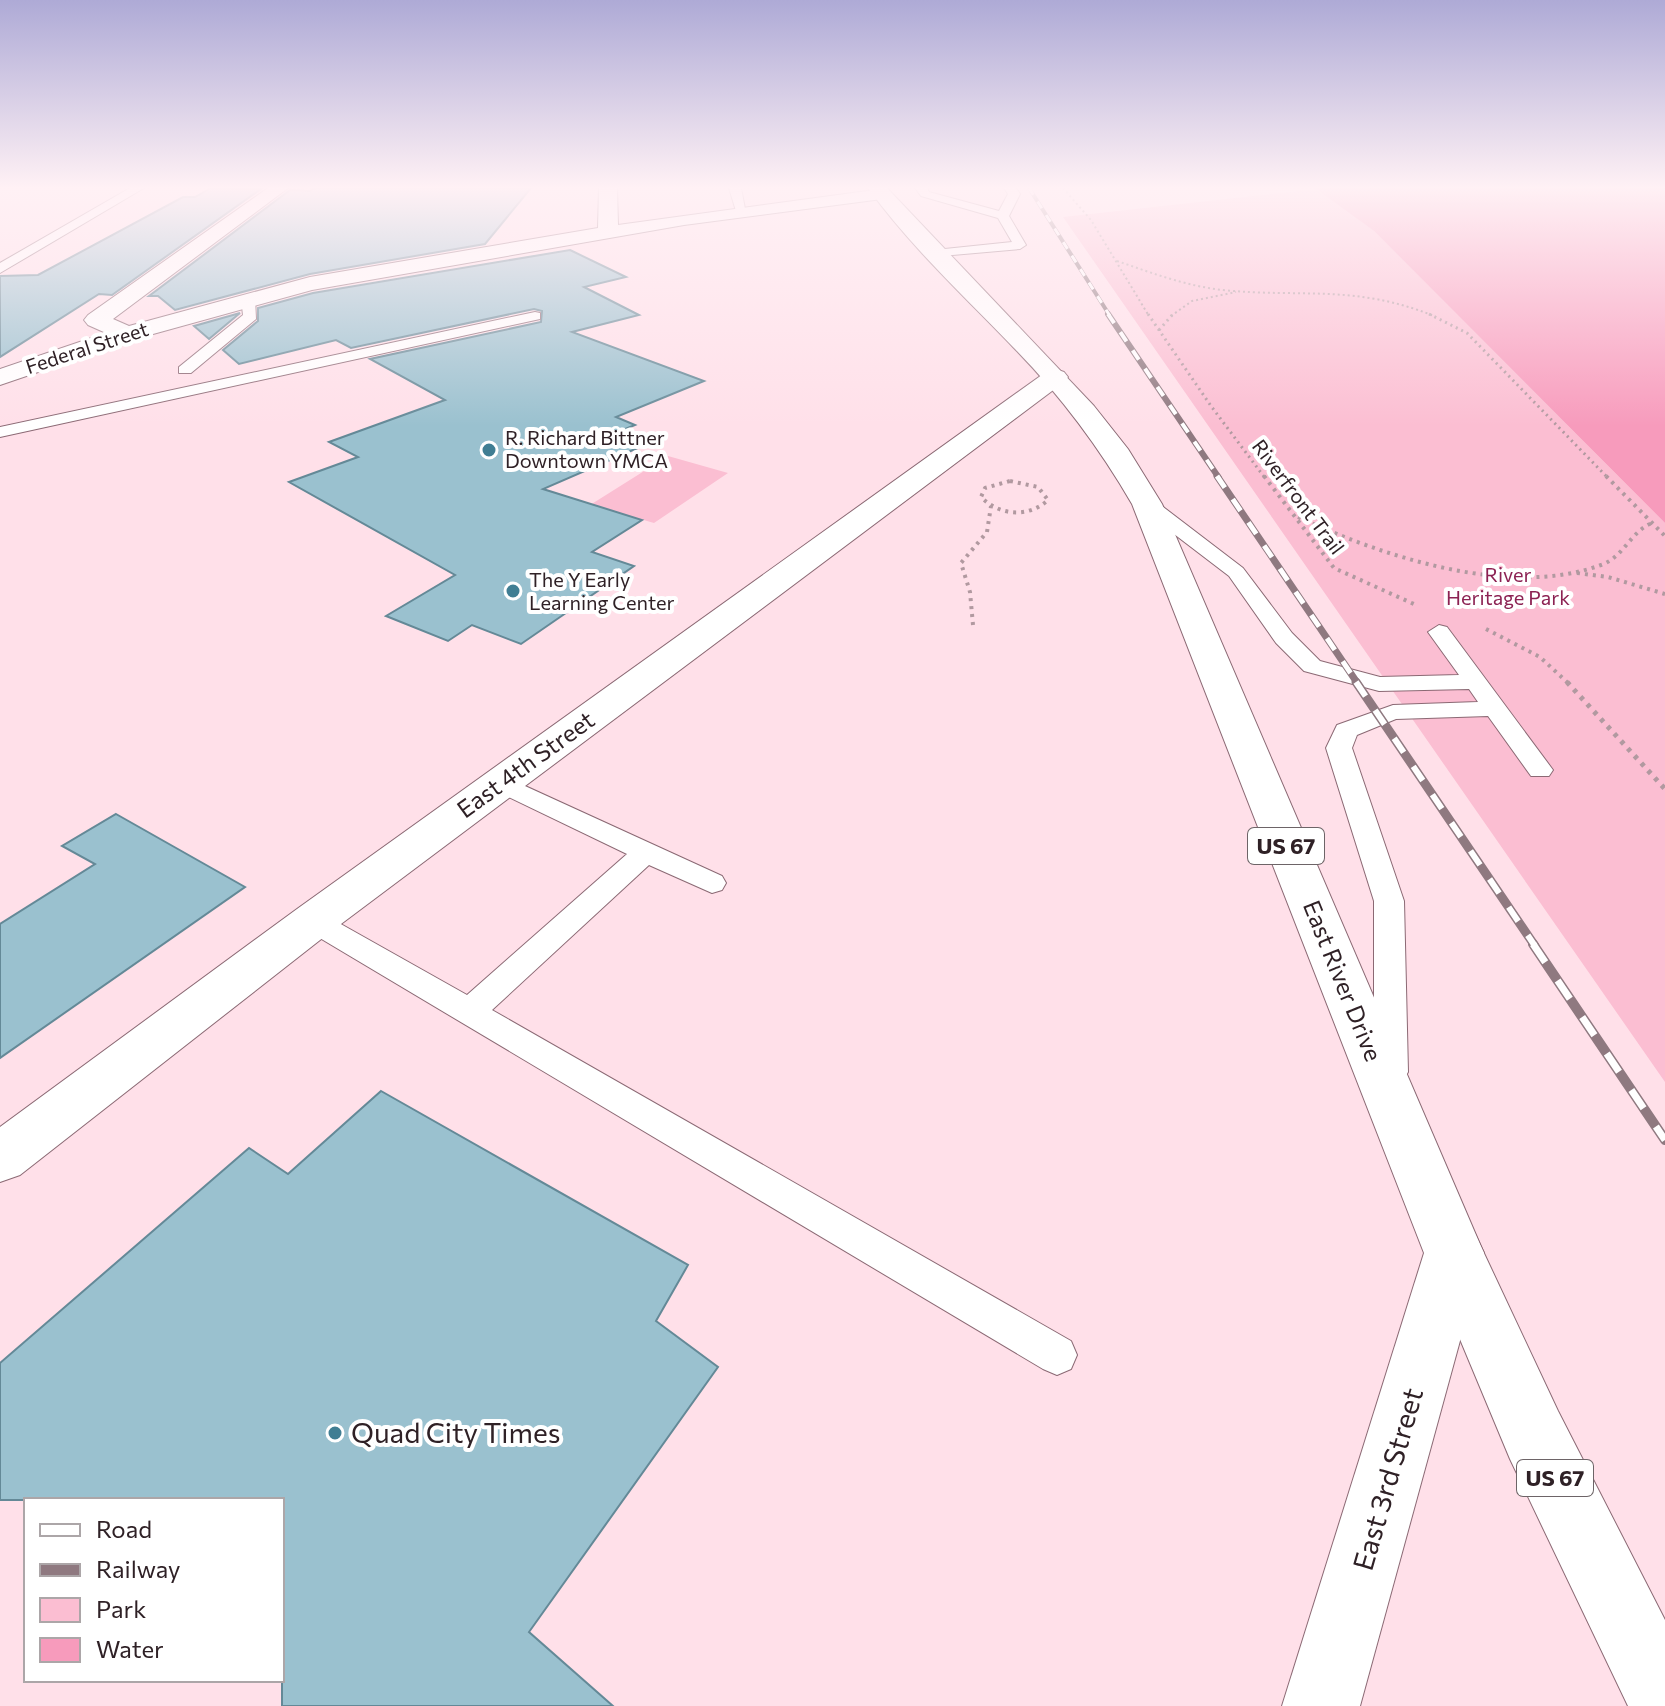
<svg xmlns="http://www.w3.org/2000/svg" width="1665" height="1706" viewBox="0 0 1665 1706" font-family="Commissioner,sans-serif">
  <style>
    .green { fill: #fbbed2 }
    .water { fill: #f79bbc }
    .building { fill: #9ac1cf; stroke: #648997; stroke-width: 2 }
    .lines { fill: none; stroke-linecap: round; stroke-linejoin: round }
    .service-casing { stroke: #8b6974; stroke-width: 2 }
    .minor-casing { stroke: #8b6974; stroke-width: 2 }
    .tertiary-casing { stroke: #8b6974; stroke-width: 2 }
    .secondary-casing { stroke: #8b6974; stroke-width: 2 }
    .primary-casing { stroke: #8b6974; stroke-width: 2 }
    .path-far3 { stroke: #b199a0; stroke-width: 2; stroke-dasharray: 2 3; stroke-linecap: butt }
    .path-far2 { stroke: #b199a0; stroke-width: 3; stroke-dasharray: 2 4; stroke-linecap: butt }
    .path-far1 { stroke: #b199a0; stroke-width: 4; stroke-dasharray: 3 5; stroke-linecap: butt }
    .path { stroke: #b199a0; stroke-width: 5; stroke-dasharray: 4 6; stroke-linecap: butt }
    .service { fill: #fff; fill-rule: evenodd }
    .minor { fill: #fff; fill-rule: evenodd }
    .tertiary { fill: #fff; fill-rule: evenodd }
    .secondary { fill: #fff; fill-rule: evenodd }
    .primary { fill: #fff; fill-rule: evenodd }
    .rail-far4-casing { stroke: #8f7980; stroke-width: 4 }
    .rail-far3-casing { stroke: #8f7980; stroke-width: 6 }
    .rail-far2-casing { stroke: #8f7980; stroke-width: 7 }
    .rail-far1-casing { stroke: #8f7980; stroke-width: 9 }
    .rail-casing { stroke: #8f7980; stroke-width: 10 }
    .rail-far4 { stroke: #fff; stroke-width: 3; stroke-dasharray: 8; stroke-linecap: butt }
    .rail-far3 { stroke: #fff; stroke-width: 4; stroke-dasharray: 11; stroke-linecap: butt }
    .rail-far2 { stroke: #fff; stroke-width: 5; stroke-dasharray: 14; stroke-linecap: butt }
    .rail-far1 { stroke: #fff; stroke-width: 6; stroke-dasharray: 17; stroke-linecap: butt }
    .rail { stroke: #fff; stroke-width: 7; stroke-dasharray: 22; stroke-linecap: butt }
    .poi-dot { fill: #407e93; stroke: #fff; stroke-width: 3 }
    .labels { text-anchor: middle; stroke-width: 8; stroke-linejoin: round; paint-order: stroke }
    .far-street-label { font-size: 20px; fill: #2f2126; stroke: #fff }
    .far-poi-label { font-size: 20px; fill: #2f2126; stroke: #fff; text-anchor: start }
    .far-park-label { font-size: 20px; fill: #8c2253; stroke: #fff }
    .shield { fill: #fff; stroke: #6d6467; stroke-width: 2 }
    .shield-label { font-size: 22px; font-weight: bold; fill: #2f2126 }
    .street-label { font-size: 24px; fill: #2f2126; stroke: #fff }
    .near-poi-label { font-size: 28px; fill: #2f2126; stroke: #fff; text-anchor: start }
    .near-street-label { font-size: 28px; fill: #2f2126; stroke: #fff }
  </style>
  <rect width="100%" height="100%" fill="#ffe0e9"/>
  <path class="green" d="M1318,189L1374,231L1665,523V1082L1063,217Z
    M668,456L728,473L654,523L616,512L596,524L571,517Z"/>
  <path class="water" d="M1315,188H1665V523L1374,231Z"/>
  <path class="building" d="M211,188L261,189L112,295L99,294L0,357V276L38,275L183,197H195Z
    M315,188H531L485,244L310,274L175,310L158,296H149L290,190L310,191Z
    M570,250L626,277L584,287L639,315L572,332L704,381L616,417L635,425L618,432L647,444L543,489L642,520L592,552L634,566L521,644L472,625L448,641L386,616L455,575L289,482L358,457L329,442L445,400L370,359L541,322L542,311L534,309L351,348L336,340L239,364L223,350L258,321V308L313,293Z
    M240,313L209,339L194,326Z
    M116,814L245,887L0,1058V924L95,864L62,846Z
    M381,1091L688,1265L656,1321L718,1367L529,1632L613,1706H282V1500H0V1363L249,1148L288,1174Z"/>
  <g class="lines">
    <defs>
      <path id="service" d="M130,188H144L0,273V263Z
        M729,188H741L746,214L736,211Z
        M915,188H927L929,192L999,211L1008,194L1004,188H1016L1020,194L1009,216L1026,245L1020,249L930,257V251L935,250L1012,242L998,218L921,196Z
        M248,294L255,298L256,319L191,373H179V367L243,315L241,298Z
        M535,312L540,313V319L0,437V427Z
        M1147,498L1154,500L1243,568L1292,633L1320,661L1380,677L1459,675L1428,632L1439,625L1447,627L1553,770L1549,776H1531L1488,716L1396,719L1357,735L1352,748L1404,901L1408,1072L1403,1081L1391,1085L1379,1081L1374,1072V901L1326,748L1337,725L1393,705L1478,702L1469,689L1379,691L1304,671L1276,643L1229,576L1140,508L1137,504L1140,500Z
        M501,775L722,876L726,883L722,890L712,893L649,865L492,1010L1071,1341L1077,1355L1071,1369L1057,1375L1043,1369L303,928L298,921L303,914L313,910L323,914L467,995L627,854L492,789L488,783L492,777Z"/>
      <path id="minor" d="M268,188H288L113,319L129,326L310,277L598,228L599,188H617L618,225L882,189L891,194L882,199L684,225L312,290L135,339L0,385V369L106,333L88,325L84,320L88,315Z"/>
      <path id="tertiary" d="M1454,1226L1475,1234L1484,1253L1360,1706H1282L1424,1253L1433,1234Z"/>
      <path id="secondary" d="M1055,369L1064,372L1068,377L1064,382L329,933L20,1175L0,1182V1127L297,909L1046,372Z"/>
      <path id="primary" d="M868,188H887L1094,406L1128,449L1162,504L1482,1249L1558,1411L1665,1620V1706H1628L1510,1459L1424,1253L1132,504C1099,447 1060,395 1013,347C964,296 910,246 868,188Z"/>
    </defs>
    <use href="#service" class="service-casing"/>
    <use href="#minor" class="minor-casing"/>
    <use href="#tertiary" class="tertiary-casing"/>
    <use href="#secondary" class="secondary-casing"/>
    <use href="#primary" class="primary-casing"/>
    <path class="path-far3" d="M1063,188L1091,220L1149,316
      M1117,261C1152,273 1186,286 1223,290C1301,298 1355,284 1434,316
      M1171,316L1192,301L1236,292"/>
    <path class="path-far2" d="M1148,314L1211,406L1265,478
      M1429,314L1467,333L1608,478
      M1159,330L1173,314"/>
    <path class="path-far1" d="M1264,476L1334,568L1416,605
      M1606,476L1665,536
      M1010,481L1038,487L1048,500C1028,518 1000,516 981,497L985,488Z
      M1298,517C1382,556 1509,599 1601,565C1624,557 1630,532 1652,523
      M1577,573L1608,577L1665,594
      M973,625L970,592L961,563L987,532L991,506
      M1486,629L1540,657L1569,684"/>
    <path class="path" d="M1567,682L1665,789"/>
    <use href="#service" class="service"/>
    <use href="#minor" class="minor"/>
    <use href="#tertiary" class="tertiary"/>
    <use href="#secondary" class="secondary"/>
    <use href="#primary" class="primary"/>
    <defs>
      <path id="rail-far4" d="M1029,188L1110,316"/>
      <path id="rail-far3" d="M1108,314L1219,478"/>
      <path id="rail-far2" d="M1217,476L1358,684"/>
      <path id="rail-far1" d="M1356,682L1535,946"/>
      <path id="rail" d="M1533,944L1665,1140"/>
    </defs>
    <use href="#rail-far4" class="rail-far4-casing"/>
    <use href="#rail-far3" class="rail-far3-casing"/>
    <use href="#rail-far2" class="rail-far2-casing"/>
    <use href="#rail-far1" class="rail-far1-casing"/>
    <use href="#rail" class="rail-casing"/>
    <use href="#rail-far4" class="rail-far4"/>
    <use href="#rail-far3" class="rail-far3"/>
    <use href="#rail-far2" class="rail-far2"/>
    <use href="#rail-far1" class="rail-far1"/>
    <use href="#rail" class="rail"/>
  </g>
  <linearGradient id="sky" x2="0" y2="1"><stop stop-color="#aeaad6"/><stop offset="0.44" stop-color="#fff1f5"/><stop offset="1" stop-color="#fff1f5" stop-opacity="0"/></linearGradient>
  <rect width="1665" height="426" fill="url(#sky)"/>
  <g class="poi-dot">
    <circle cx="489" cy="450" r="8"/>
    <circle cx="513" cy="591" r="8"/>
    <circle cx="335" cy="1433" r="8"/>
  </g>
  <g class="labels">
    <g class="far-street-label">
      <text transform="translate(87 348) rotate(-18)" y="7">Federal Street</text>
      <text transform="translate(1298 497) rotate(53)" y="7">Riverfront Trail</text>
    </g>
    <g class="far-poi-label">
      <text x="505" y="445">R. Richard Bittner<tspan x="505" dy="23">Downtown YMCA</tspan></text>
      <text x="529" y="587">The Y Early<tspan x="529" dy="23">Learning Center</tspan></text>
    </g>
    <g class="far-park-label">
      <text x="1508" y="582">River<tspan x="1508" dy="23">Heritage Park</tspan></text>
    </g>
    <g class="shield">
      <rect x="1248" y="828" width="76" height="36" rx="6"/>
      <rect x="1517" y="1460" width="76" height="36" rx="6"/>
    </g>
    <g class="shield-label">
      <text x="1286" y="854">US 67</text>
      <text x="1555" y="1486">US 67</text>
    </g>
    <g class="street-label">
      <text transform="translate(526 765) rotate(-36)" y="8">East 4th Street</text>
      <text transform="translate(1342 981) rotate(68)" y="8">East River Drive</text>
    </g>
    <g class="near-poi-label">
      <text x="351" y="1443">Quad City Times</text>
    </g>
    <g class="near-street-label">
      <text transform="translate(1388 1479) rotate(-74)" y="10">East 3rd Street</text>
    </g>
  </g>
  <rect x="24" y="1498" width="260" height="184" fill="#ffffff" stroke="#aca6a8" stroke-width="2"/>
  <rect x="40" y="1524" width="40" height="12" fill="#ffffff" stroke="#aca6a8" stroke-width="2"/>
  <text x="96" y="1538" font-size="24" fill="#2f2126">Road</text>
  <rect x="40" y="1564" width="40" height="12" fill="#8f7980" stroke="#aca6a8" stroke-width="2"/>
  <text x="96" y="1578" font-size="24" fill="#2f2126">Railway</text>
  <rect x="40" y="1598" width="40" height="24" fill="#fbbed2" stroke="#aca6a8" stroke-width="2"/>
  <text x="96" y="1618" font-size="24" fill="#2f2126">Park</text>
  <rect x="40" y="1638" width="40" height="24" fill="#f79bbc" stroke="#aca6a8" stroke-width="2"/>
  <text x="96" y="1658" font-size="24" fill="#2f2126">Water</text>
</svg>
